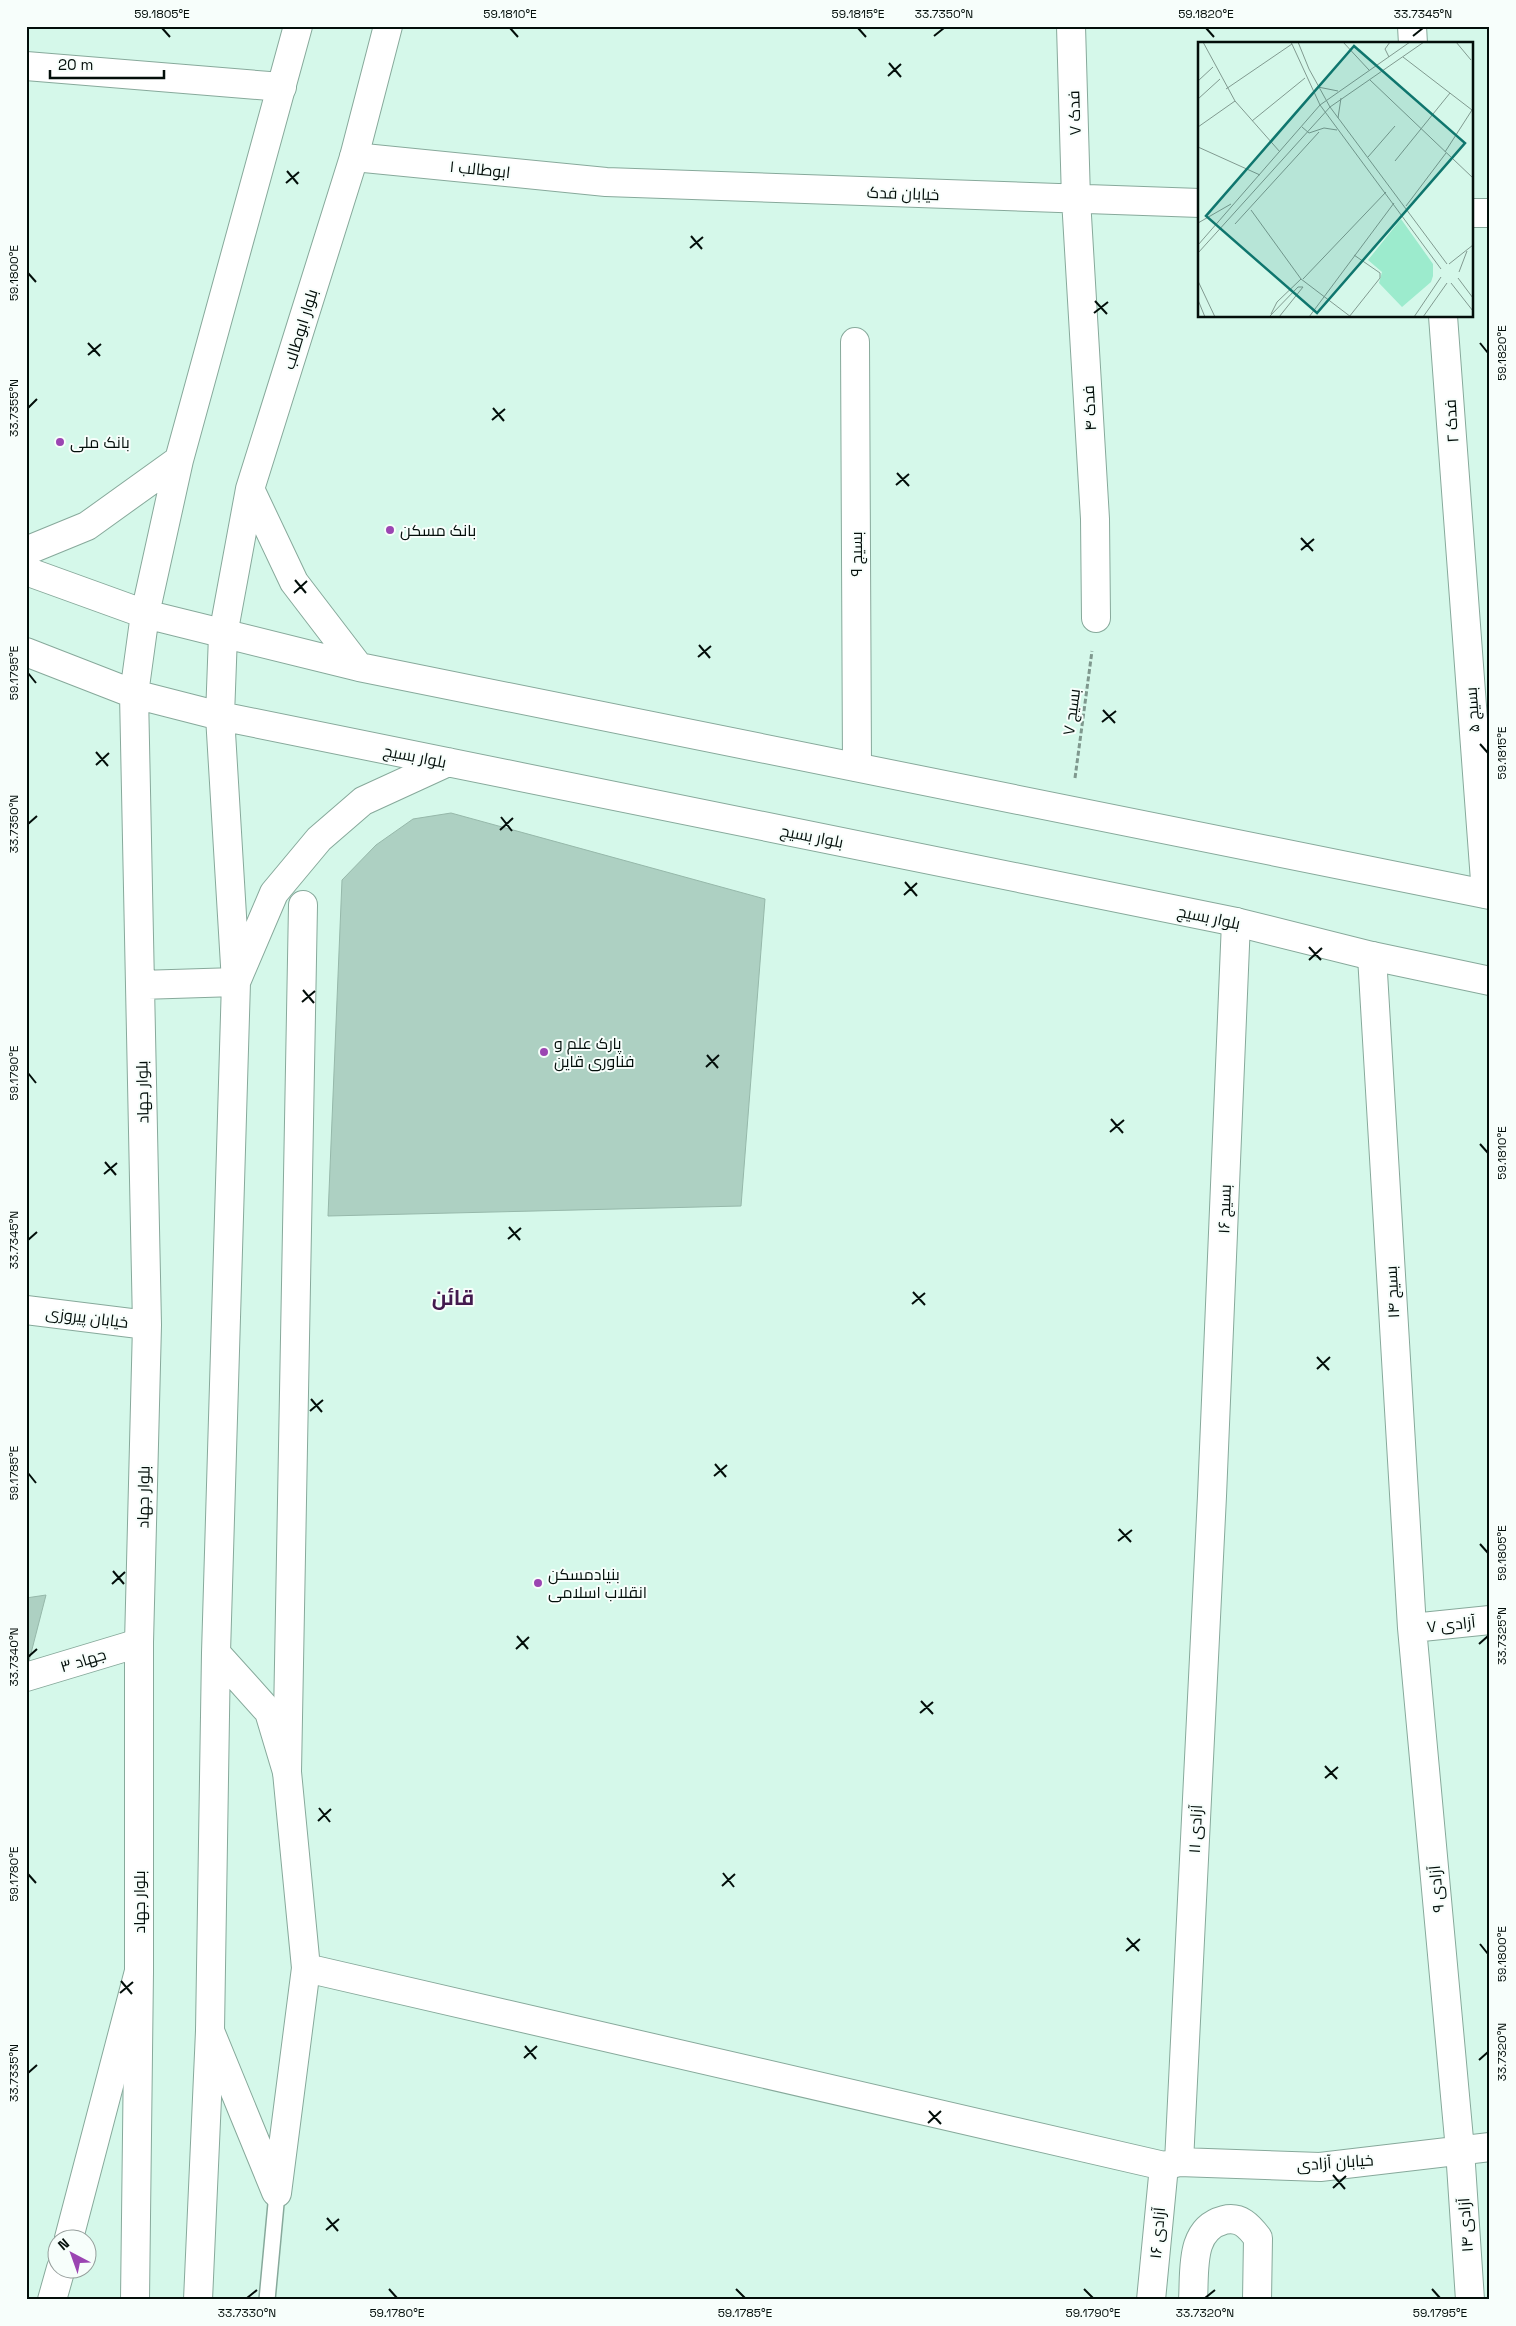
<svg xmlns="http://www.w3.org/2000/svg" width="1516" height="2326" viewBox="0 0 1516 2326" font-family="'Space Grotesk',Cairo,sans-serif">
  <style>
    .building { fill: #add0c2; stroke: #96b8aa }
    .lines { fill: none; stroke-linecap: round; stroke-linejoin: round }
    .lane-casing { stroke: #87a99b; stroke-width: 18 }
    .street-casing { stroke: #87a99b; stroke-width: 30 }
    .secondary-casing { stroke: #87a99b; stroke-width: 30 }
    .primary-casing { stroke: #87a99b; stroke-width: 30 }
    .path { stroke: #7f988e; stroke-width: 3; stroke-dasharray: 5 2.5; stroke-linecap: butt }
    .lane { stroke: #fff; stroke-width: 15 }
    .street { stroke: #fff; stroke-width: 28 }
    .secondary { stroke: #fff; stroke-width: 28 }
    .primary { stroke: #fff; stroke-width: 28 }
    .ticks { fill: none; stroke: #030e0a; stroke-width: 2 }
    .poi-dot { fill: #9b45b2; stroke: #f7fefb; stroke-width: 2 }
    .labels { text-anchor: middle; stroke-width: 4; stroke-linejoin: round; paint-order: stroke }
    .street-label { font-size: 16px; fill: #030e0a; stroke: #f7fefb }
    .poi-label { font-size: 16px; fill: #030e0a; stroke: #f7fefb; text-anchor: start }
    .district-label { font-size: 21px; font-weight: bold; fill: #431a4e; stroke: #f7fefb }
    .inset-road { fill: none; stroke: #819a90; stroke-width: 1 }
    .view { fill: #0f766e; fill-opacity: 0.15; stroke: #0f766e; stroke-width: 2.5 }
    .inset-edge { fill: none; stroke: #030e0a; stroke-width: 2.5 }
    .neatline { fill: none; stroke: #030e0a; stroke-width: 2 }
    .ticks-label { font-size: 12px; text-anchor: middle; fill: #030e0a }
  </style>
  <rect width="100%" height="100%" fill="#d5f8ea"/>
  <path class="building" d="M451,813L765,899L741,1206L328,1216L342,880L376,845L413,819Z
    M46,1595L29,1661H26V1598Z"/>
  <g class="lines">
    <defs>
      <path id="lane" d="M267,2300L277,2193"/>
      <path id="street" d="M1071,26L1076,199L1095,519L1096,618
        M1412,26L1413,44
        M26,66L282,87
        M354,157L606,182L1200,203
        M1472,213H1490
        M1443,316L1486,894
        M855,342L857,767
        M1372,956L1412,1628L1460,2150L1470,2300
        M1412,1628L1490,1620
        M26,1677L139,1643
        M306,1968L1164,2166L1179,2162L1320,2167L1490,2147
        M210,2031L276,2192
        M1179,2162L1212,1496L1236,922
        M277,2193L306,1968L287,1772L303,905
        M1151,2300L1164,2166
        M1193,2300C1195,2271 1189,2229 1224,2220C1240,2216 1249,2226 1258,2238L1257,2300"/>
      <path id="secondary" d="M250,489L294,582L359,667
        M26,551L87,526L179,460
        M26,571L145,614L359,667L1490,895
        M26,652L134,694L220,716L1236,922L1372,956L1490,981
        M140,985L236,982L274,893L319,839L363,801L448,762
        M26,1310L147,1325
        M216,1653L269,1712L287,1772
        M135,2300L139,1971V1643L147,1325L134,694L145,614L179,460L298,26
        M198,2300L210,2031L216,1653L236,982L220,716L223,635L250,489L354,157L388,26"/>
      <path id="primary" d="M69,2238L139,1971
        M52,2300L61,2268"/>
    </defs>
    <use href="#lane" class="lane-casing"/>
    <use href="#street" class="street-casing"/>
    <use href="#secondary" class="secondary-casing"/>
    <use href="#primary" class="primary-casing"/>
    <path class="path" d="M1075,778L1092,651"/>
    <use href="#lane" class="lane"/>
    <use href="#street" class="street"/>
    <use href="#secondary" class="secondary"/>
    <use href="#primary" class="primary"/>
  </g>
  <path class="ticks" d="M162,28L170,37M510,28L518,37M858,28L866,37M1206,28L1214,37M934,36L944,28M1413,36L1423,28M889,63L901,77M888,76L901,64M287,171L298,184M286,183L299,172M691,236L702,249M690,248L703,237M28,273L36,282M1095,301L1107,314M1094,313L1108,302M88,343L100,356M1480,343L1488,353M88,355L101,344M28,408L37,399M493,408L504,421M492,420L505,409M897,473L909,486M896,485L909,474M1301,538L1313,551M1301,550L1314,539M295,580L306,593M294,593L307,581M699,645L710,658M698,657L711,646M28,673L36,683M1103,710L1115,723M1102,722L1116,711M1480,744L1488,753M96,752L108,766M96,765L109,753M501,817L512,831M28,824L37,816M500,830L513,818M905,882L917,896M904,895L917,883M1309,947L1321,960M1309,960L1322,948M303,990L314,1003M302,1002L315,991M707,1055L718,1068M706,1067L719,1055M28,1073L36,1083M1111,1119L1123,1133M1110,1132L1124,1120M1480,1144L1488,1153M105,1162L116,1175M104,1174L117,1163M509,1227L520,1240M508,1239L521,1228M28,1240L37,1232M913,1292L925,1305M912,1304L925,1293M1317,1357L1329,1370M1317,1369L1330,1357M311,1399L322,1412M310,1411L323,1400M715,1464L726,1477M28,1473L36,1483M714,1476L727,1465M1119,1529L1131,1542M1118,1541L1132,1530M1480,1544L1488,1553M113,1571L124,1584M112,1584L125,1572M517,1636L528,1649M1479,1644L1488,1636M516,1649L529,1637M28,1657L37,1649M921,1701L933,1714M920,1713L933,1702M1325,1766L1337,1779M1325,1778L1338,1767M319,1808L330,1822M318,1821L331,1809M723,1873L734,1887M28,1874L36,1883M722,1886L735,1874M1127,1938L1139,1951M1480,1944L1488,1954M1126,1951L1140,1939M121,1981L132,1994M120,1993L133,1982M525,2046L536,2059M524,2058L537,2046M1479,2060L1488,2052M28,2073L37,2065M929,2111L941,2124M928,2123L941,2111M1333,2175L1345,2189M1333,2188L1346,2176M327,2218L338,2231M326,2230L339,2219M389,2289L397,2298M736,2289L745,2298M1084,2289L1093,2298M1432,2289L1440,2298M247,2298L257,2290M1205,2298L1215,2290"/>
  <g class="poi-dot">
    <circle cx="60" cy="442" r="5"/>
    <circle cx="390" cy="530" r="5"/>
    <circle cx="544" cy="1052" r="5"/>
    <circle cx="538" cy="1583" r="5"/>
  </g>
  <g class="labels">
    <g class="street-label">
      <text transform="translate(1074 113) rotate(-92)" y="6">فدک ۷</text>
      <text transform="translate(480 169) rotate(6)" y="6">ابوطالب ۱</text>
      <text transform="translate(903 193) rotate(2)" y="6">خیابان فدک</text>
      <text transform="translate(300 329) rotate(-73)" y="6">بلوار ابوطالب</text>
      <text transform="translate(1089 408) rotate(-93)" y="6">فدک ۴</text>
      <text transform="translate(1451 421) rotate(-94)" y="6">فدک ۲</text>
      <text transform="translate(856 554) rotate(-90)" y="6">بسیج ۹</text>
      <text transform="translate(1472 710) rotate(-94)" y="6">بسیج ۵</text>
      <text transform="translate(1071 712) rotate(-82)" y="6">بسیج ۷</text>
      <text transform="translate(415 756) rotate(11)" y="6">بلوار بسیج</text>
      <text transform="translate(812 836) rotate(11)" y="6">بلوار بسیج</text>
      <text transform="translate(1209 917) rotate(12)" y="6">بلوار بسیج</text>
      <text transform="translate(142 1092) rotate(-91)" y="6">بلوار جهاد</text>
      <text transform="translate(1224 1209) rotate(-88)" y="6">بسیج ۱۶</text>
      <text transform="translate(1392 1292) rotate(-93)" y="6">بسیج ۱۴</text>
      <text transform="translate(87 1317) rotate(7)" y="6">خیابان پیروزی</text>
      <text transform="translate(143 1497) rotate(-89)" y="6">بلوار جهاد</text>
      <text transform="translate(1451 1624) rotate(-6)" y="6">آزادی ۷</text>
      <text transform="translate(83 1660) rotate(-17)" y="6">جهاد ۳</text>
      <text transform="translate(1195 1829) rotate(-87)" y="6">آزادی ۱۱</text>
      <text transform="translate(1436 1889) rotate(-95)" y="6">آزادی ۹</text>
      <text transform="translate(139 1902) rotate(-90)" y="6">بلوار جهاد</text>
      <text transform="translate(1335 2162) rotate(-4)" y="6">خیابان آزادی</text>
      <text transform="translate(1465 2225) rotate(-94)" y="6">آزادی ۱۴</text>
      <text transform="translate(1157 2233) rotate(-85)" y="6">آزادی ۱۶</text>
    </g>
    <g class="poi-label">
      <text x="70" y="448">بانک ملی</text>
      <text x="400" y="536">بانک مسکن</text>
      <text x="554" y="1049">پارک علم و<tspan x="554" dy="18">فناوری قاین</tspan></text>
      <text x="548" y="1580">بنیادمسکن<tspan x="548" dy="18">انقلاب اسلامی</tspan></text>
    </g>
    <g class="district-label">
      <text x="453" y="1305">قائن</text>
    </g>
  </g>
  <g transform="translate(1198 42)">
    <rect width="275" height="275" fill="#d5f8ea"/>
    <path d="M203,177L235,222V234L233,240L204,265L181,241L184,230L170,218Z" fill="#9cebcd"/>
    <path class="inset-road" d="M5,0L37,59L82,110M93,0L122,63L243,227M100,0L111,27L132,65L249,222M145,0L171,28M258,0L273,18M191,15L187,7L192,0M205,15L274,68L247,110M172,38L275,136M0,39L15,25M120,45L140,49M28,47L94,2M0,57L22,37M140,76L143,56M54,79L107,36M0,85L37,59M104,85L111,91L126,86L139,88M0,105L62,133M170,115L197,84M197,119L252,51M208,164L248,111M53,168L103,237L153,275M0,181L33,162M37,182L121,90M0,203L122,63L212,0M0,211L132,65L226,0M251,222L275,203M261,230L269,209M260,236L275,256M105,237L188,150M0,239L17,275M253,241L275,269M0,258L7,275M73,272L79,260L103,237M71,275L100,245H105L81,275M111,275L196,161M151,275L182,236V231L156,213M216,275L243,235M225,275L249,241"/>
    <path class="view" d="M156,4L267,101L119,271L8,174Z"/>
    <rect width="275" height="275" class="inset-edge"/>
  </g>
  <rect width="1516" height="2326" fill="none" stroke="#f7fefb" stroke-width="55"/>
  <g transform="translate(72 2254) rotate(319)"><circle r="24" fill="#f7fefb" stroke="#959e9b"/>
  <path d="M0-4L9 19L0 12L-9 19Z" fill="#9b45b2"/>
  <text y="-8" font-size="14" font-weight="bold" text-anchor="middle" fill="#030e0a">N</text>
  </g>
  <path d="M50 70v8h114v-8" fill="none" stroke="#030e0a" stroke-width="2.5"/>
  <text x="58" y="70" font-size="15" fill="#030e0a" stroke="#f7fefb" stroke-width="4" paint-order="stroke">20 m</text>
  <rect x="28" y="28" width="1460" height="2270" class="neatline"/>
  <g class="ticks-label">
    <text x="162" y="18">59.1805°E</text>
    <text x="510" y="18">59.1810°E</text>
    <text x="858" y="18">59.1815°E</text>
    <text x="944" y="18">33.7350°N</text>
    <text x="1206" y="18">59.1820°E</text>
    <text x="1423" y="18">33.7345°N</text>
    <text transform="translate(14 273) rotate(-90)" y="4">59.1800°E</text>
    <text transform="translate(1502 353) rotate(-90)" y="4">59.1820°E</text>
    <text transform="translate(14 408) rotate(-90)" y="4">33.7355°N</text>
    <text transform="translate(14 673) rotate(-90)" y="4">59.1795°E</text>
    <text transform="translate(1502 753) rotate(-90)" y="4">59.1815°E</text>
    <text transform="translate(14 824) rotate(-90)" y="4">33.7350°N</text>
    <text transform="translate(14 1073) rotate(-90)" y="4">59.1790°E</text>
    <text transform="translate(1502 1153) rotate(-90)" y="4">59.1810°E</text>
    <text transform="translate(14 1240) rotate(-90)" y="4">33.7345°N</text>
    <text transform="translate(14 1473) rotate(-90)" y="4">59.1785°E</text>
    <text transform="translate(1502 1553) rotate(-90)" y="4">59.1805°E</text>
    <text transform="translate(1502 1636) rotate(-90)" y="4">33.7325°N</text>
    <text transform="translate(14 1657) rotate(-90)" y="4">33.7340°N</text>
    <text transform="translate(14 1874) rotate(-90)" y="4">59.1780°E</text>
    <text transform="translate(1502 1954) rotate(-90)" y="4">59.1800°E</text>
    <text transform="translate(1502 2052) rotate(-90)" y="4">33.7320°N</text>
    <text transform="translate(14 2073) rotate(-90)" y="4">33.7335°N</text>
    <text x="247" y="2317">33.7330°N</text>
    <text x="397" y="2317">59.1780°E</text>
    <text x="745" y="2317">59.1785°E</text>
    <text x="1093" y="2317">59.1790°E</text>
    <text x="1205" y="2317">33.7320°N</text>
    <text x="1440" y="2317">59.1795°E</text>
  </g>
</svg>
